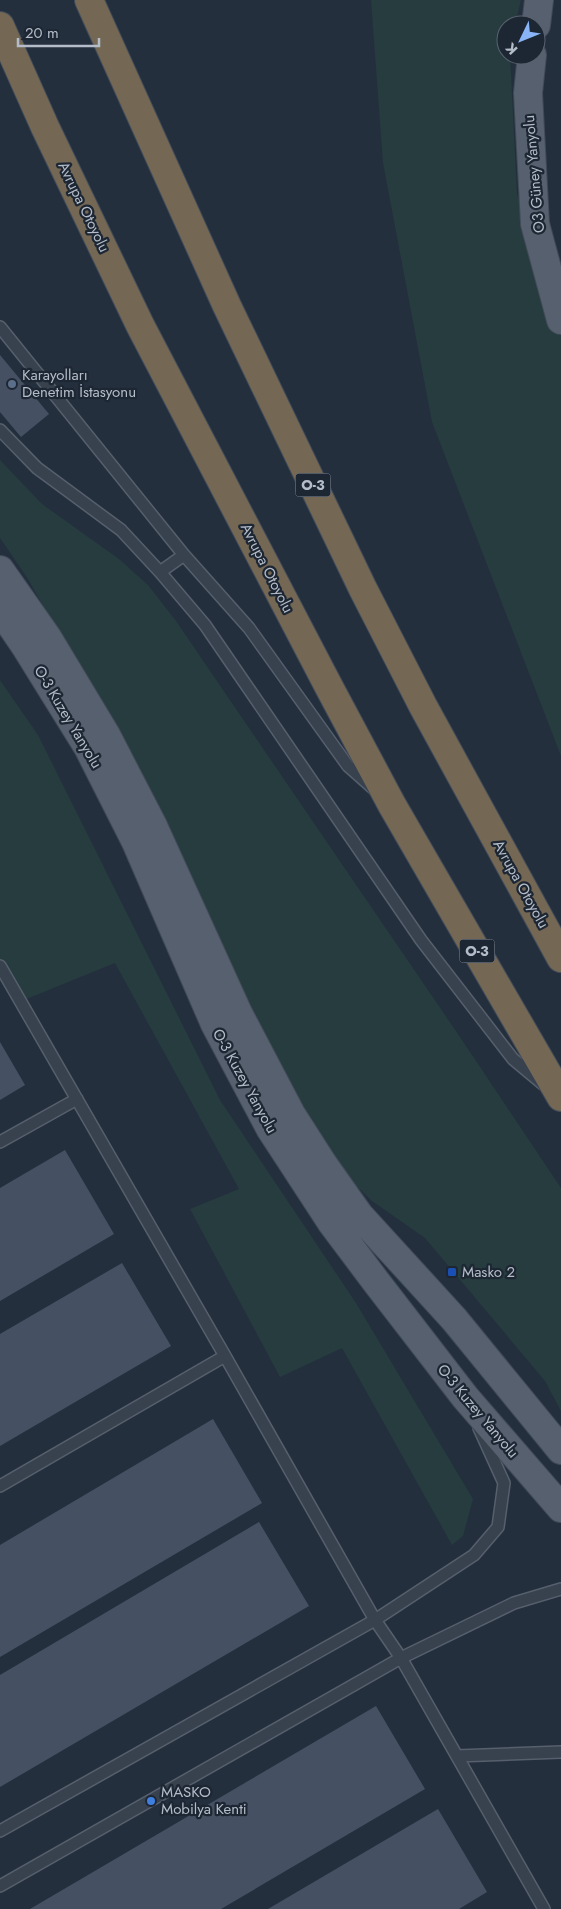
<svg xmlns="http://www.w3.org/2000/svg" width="561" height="1909" viewBox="0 0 561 1909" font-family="Jost,sans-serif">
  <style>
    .green { fill: #263c3f }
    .building { fill: #455162 }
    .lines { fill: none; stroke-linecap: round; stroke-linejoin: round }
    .lane-casing { stroke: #565f6c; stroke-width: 14 }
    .primary-casing { stroke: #414a57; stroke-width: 30 }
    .highway-casing { stroke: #434c59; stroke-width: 30 }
    .lane { stroke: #38414e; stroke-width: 11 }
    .primary { stroke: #56606e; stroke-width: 28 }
    .highway { stroke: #746855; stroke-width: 28 }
    .service-dot { fill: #5c6f8a; stroke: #1d2633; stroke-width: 2 }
    .transit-dot { fill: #1a4fb4; stroke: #1d2633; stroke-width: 2 }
    .shop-dot { fill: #3f7fe0; stroke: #1d2633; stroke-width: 2 }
    .labels { text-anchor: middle; stroke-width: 4.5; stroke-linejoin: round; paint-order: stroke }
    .shield { fill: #1d2633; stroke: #878f9c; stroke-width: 1 }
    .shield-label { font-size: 14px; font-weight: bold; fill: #b4bcc9 }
    .street-label { font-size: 15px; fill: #b4bcc9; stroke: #1d2633 }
    .poi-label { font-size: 15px; fill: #b4bcc9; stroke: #1d2633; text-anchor: start }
  </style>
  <rect width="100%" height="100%" fill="#242f3e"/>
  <path class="green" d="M371,0H521L515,25H506V55H510L517,194L561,303V756L432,422L383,163Z
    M0,460L42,504L119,559L148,585L176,621L460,1037L561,1188V1411L545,1381L425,1238L372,1201L345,1175L299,1110L152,798L28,579L0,538Z
    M0,680L38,735L220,1100L356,1303L473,1499L463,1536L452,1545L342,1348L280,1377L190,1209L239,1189L115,963L24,1000L0,959Z"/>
  <path class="building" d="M0,355L49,414L21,437L0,412Z
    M0,1042L25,1085L0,1100Z
    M65,1150L114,1234L0,1301V1188Z
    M122,1263L171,1346L0,1446V1334Z
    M213,1419L262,1503L0,1657V1545Z
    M259,1522L309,1606L0,1787V1675Z
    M376,1706L425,1789L221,1909H30Z
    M438,1809L487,1892L459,1909H268Z"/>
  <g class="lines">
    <defs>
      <path id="lane" d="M0,327L184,555L249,628L348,766L374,789
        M0,430L37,468L121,530L160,572L205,625L421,940L513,1059L543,1084
        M160,572L184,555
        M0,966L225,1356L375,1620L401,1658L544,1909
        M0,1142L77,1099
        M0,1486L225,1356
        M457,1756L561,1752
        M0,1831L375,1620L474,1555L498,1527L504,1483L479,1428
        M0,1886L401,1658L514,1603L561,1589"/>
      <path id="primary" d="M536,25L539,0
        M532,55L528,93L535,224L561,320
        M0,570L47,637L106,735L153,826L238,1013L291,1114L323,1164L359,1215L454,1319L561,1450
        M0,609L26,647L88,747L136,842L215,1024L270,1128L332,1223L377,1283L465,1397L561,1508"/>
      <path id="highway" d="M89,0L227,306L363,589L423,706L561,958
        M0,26L45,127L140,325L329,687L392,805L561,1097"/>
    </defs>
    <use href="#lane" class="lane-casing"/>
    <use href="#primary" class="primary-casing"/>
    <use href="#highway" class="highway-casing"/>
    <use href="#lane" class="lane"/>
    <use href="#primary" class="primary"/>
    <use href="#highway" class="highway"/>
  </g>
  <circle class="service-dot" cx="12" cy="384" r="5"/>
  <rect class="transit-dot" x="447" y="1267" width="10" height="10" rx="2.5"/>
  <circle class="shop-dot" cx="151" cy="1801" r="5"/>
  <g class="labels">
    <g class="shield">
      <rect x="295.5" y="473.5" width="35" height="23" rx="4"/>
      <rect x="459.5" y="939.5" width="35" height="23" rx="4"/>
    </g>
    <g class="shield-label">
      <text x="313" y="490">O-3</text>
      <text x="477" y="956">O-3</text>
    </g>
    <g class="street-label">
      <text transform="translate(534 174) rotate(-95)" y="5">O3 Güney Yanyolu</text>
      <text transform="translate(84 207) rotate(64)" y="5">Avrupa Otoyolu</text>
      <text transform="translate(267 568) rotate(63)" y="5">Avrupa Otoyolu</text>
      <text transform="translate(68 717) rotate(59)" y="5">O-3 Kuzey Yanyolu</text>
      <text transform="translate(521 884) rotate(61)" y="5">Avrupa Otoyolu</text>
      <text transform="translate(245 1081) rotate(61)" y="5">O-3 Kuzey Yanyolu</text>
      <text transform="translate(478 1411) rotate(50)" y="5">O-3 Kuzey Yanyolu</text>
    </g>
    <g class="poi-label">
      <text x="22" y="380">Karayolları<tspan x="22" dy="17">Denetim İstasyonu</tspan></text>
      <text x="462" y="1277">Masko 2</text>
      <text x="161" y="1797">MASKO<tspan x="161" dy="17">Mobilya Kenti</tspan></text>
    </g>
  </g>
  <g transform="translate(521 40) rotate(227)"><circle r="24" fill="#1d2633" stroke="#59626f"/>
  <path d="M0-4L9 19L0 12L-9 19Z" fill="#8ab4f8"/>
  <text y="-8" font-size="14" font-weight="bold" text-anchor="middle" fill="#b4bcc9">K</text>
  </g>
  <path d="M18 38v8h81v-8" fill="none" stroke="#b4bcc9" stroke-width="2.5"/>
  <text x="25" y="38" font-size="15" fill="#b4bcc9" stroke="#1d2633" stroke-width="4" paint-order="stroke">20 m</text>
</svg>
